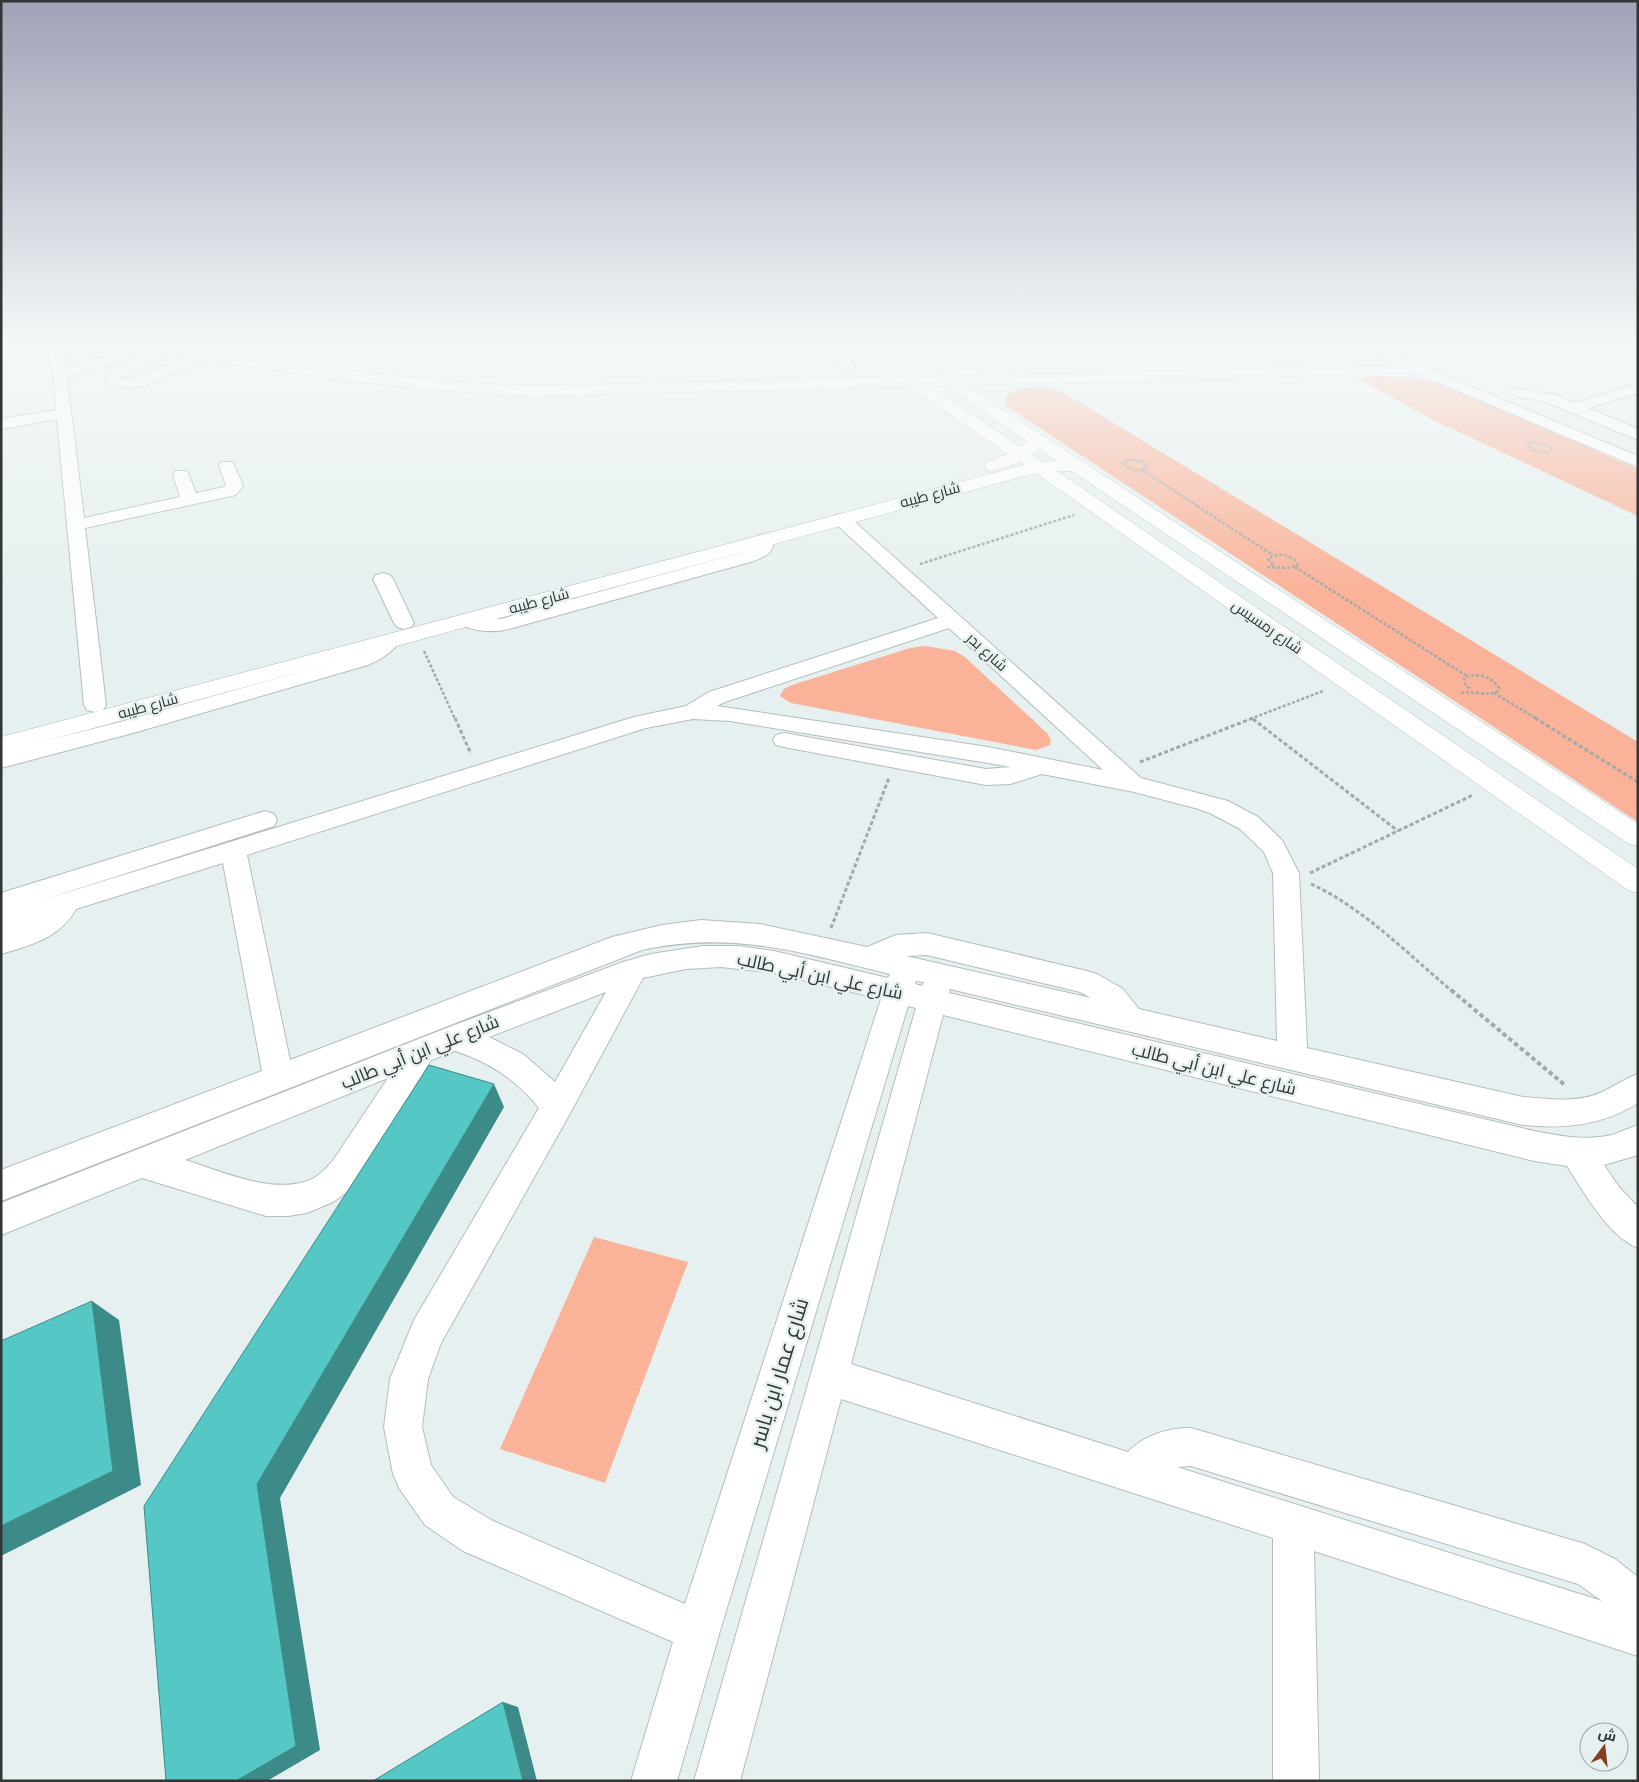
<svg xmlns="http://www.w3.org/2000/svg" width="1639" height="1782" viewBox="0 0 1639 1782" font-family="Spectral,Cairo,serif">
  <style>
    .green { fill: #fab399 }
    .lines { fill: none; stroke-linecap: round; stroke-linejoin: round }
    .minor-casing { stroke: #b4bdbd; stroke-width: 2 }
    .major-casing { stroke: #b4bdbd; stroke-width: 1 }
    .path-far3 { stroke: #a2a9a9; stroke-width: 2; stroke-dasharray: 2.5 1; stroke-linecap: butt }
    .path-far2 { stroke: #a2a9a9; stroke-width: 2.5; stroke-dasharray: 3 2; stroke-linecap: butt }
    .path-far1 { stroke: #a2a9a9; stroke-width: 3; stroke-dasharray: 4 2.5; stroke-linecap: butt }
    .path { stroke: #a2a9a9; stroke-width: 4; stroke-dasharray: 4.5 3; stroke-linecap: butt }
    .minor { fill: #fff; fill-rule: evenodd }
    .major { fill: #fff; fill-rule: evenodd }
    .shaded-wall { fill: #3c8b89 }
    .building { fill: #55c7c4; stroke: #3c8b89 }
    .labels { text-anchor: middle; stroke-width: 5; stroke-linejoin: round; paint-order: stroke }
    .far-street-label { font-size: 15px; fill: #323535; stroke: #e7f0f0 }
    .street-label { font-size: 18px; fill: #323535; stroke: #e7f0f0 }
    .near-street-label { font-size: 21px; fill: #323535; stroke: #e7f0f0 }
  </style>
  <rect width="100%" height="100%" fill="#e7f0f0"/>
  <path class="green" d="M1382,376L1424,379L1454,389L1638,469V516L1433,420L1356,377Z
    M1043,387L1055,389L1066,394L1638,742V822L1005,405L1006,396C1017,387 1029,387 1043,387Z
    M925,646L955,651L965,657L1048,734L1051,740L1050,745L1036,750L791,703L780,696L784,689L792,685L910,648Z
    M594,1237L688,1262L605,1483L500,1449Z"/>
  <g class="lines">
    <defs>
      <path id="minor" d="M40,340H55L65,357L67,369L91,360L138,348L143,349L145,352L143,355L158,347H168L170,350L168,353L120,378L130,380L137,378L198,352L203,351L210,355L208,358L146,385L130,388L109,384L105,378L111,371L142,355L101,366L67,378L84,518L180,497L173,475L175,471H187L196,493L224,487L226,485L219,466L221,462H233L243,486L236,495L85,528L106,705L103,710L95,712L87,710L84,705L57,419L1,429V419L56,410C54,384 56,362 40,340Z
        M756,340H830L847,352L855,368L853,371H843C840,367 839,361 836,357C819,338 771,356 756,340Z
        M973,340H989L995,344L1002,345L1178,340H1285L1301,344L1317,355L1310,359L1291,350L1275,346L1002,353L986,351Z
        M1383,350L1638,456V467L1378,357L1376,354Z
        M1638,384V393L1588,408L1638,429V440L1546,402L1514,396L1512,393L1514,390L1519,389L1555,395L1575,403Z
        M841,514L847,515L1141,778L1228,801L1258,817L1282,840L1299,873L1307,1048L1523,1097C1548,1099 1576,1103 1600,1093C1613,1087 1624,1079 1638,1074V1103C1602,1126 1563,1129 1523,1125L950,989L949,993L1534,1131C1560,1136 1586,1141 1612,1135C1621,1132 1629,1128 1638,1125V1155L1604,1165L1619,1187L1638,1207V1248C1608,1236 1584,1192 1567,1166L1534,1161L943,1015L851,1364L1128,1452C1144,1435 1168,1428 1191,1428L1585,1544L1615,1559L1638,1577V1656L1314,1551L1319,1781H1273V1538L841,1399L740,1781H694L916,1008L908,1006L720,1631L677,1781H631L673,1642L463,1551L425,1525L399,1488L393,1474L384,1427L390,1379L414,1320L539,1108C517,1080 489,1062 455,1051L431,1060L357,1181L346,1193L333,1202L307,1213L288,1216H266L142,1178L1,1235V1203L444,1029L623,962L651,954L703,946H738L774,951L888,978L890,974C802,953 734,930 642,950L1,1201V1170L262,1071L223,863L76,909C60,938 31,945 1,954V893L265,811L274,814L277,820L274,826L36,902L634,717L686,706L709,692L938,618L835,523L832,519L835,515ZM949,628L1103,770L988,747L717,706L725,702ZM693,719L730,721L988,763L1011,767L986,769L784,733L776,735L773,740L776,745L784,747L986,785L1010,784L1042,774L1134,792L1195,808L1210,813L1240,829L1264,852L1273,873L1277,1041L1139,1009L1123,989L1097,974L1087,971L927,933L896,935L867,947L760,924L701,920L662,925L612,937L290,1060L247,855L646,728ZM927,955L1080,992L1091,998L906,956ZM721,967L774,973L881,999L685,1604L493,1521L453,1497L431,1465L422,1427L428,1379L441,1343L568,1117L643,978L686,969ZM916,981L924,982L922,986L915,984ZM606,992L555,1082L523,1054L489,1037ZM388,1078L334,1159C327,1167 318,1178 307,1181C270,1194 221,1171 185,1160ZM1191,1466L1578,1584L1602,1601L1177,1467Z
        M766,534L772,535L775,539C771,555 768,555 754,561L509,629C496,633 465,632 456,620L459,616L466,614L483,619H501L740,553L755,547L760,535Z
        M383,573L390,575L393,579L414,623L411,627L404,629L397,627L394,623L373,579L376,575Z
        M390,635L397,637L400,641C392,653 381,659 368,665L133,733L1,768V752L120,722L354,657L372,648L383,637Z"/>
      <path id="major" d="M87,340H128C264,359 399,382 535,386L905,377L902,374L905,371C913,369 916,371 921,377L946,376L943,372L946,369H956L961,376L1405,365L1448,359L1504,340H1526L1524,343L1455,366L1405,373L967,385L986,399L1638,824V846L1629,844L1072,471H1057L1638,869V893L1628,890L1036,473L1,753V737L1024,465L1020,462L993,471L987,470L984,466L987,462L1008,454L924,397L913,386L535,396C387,391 240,364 94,344ZM950,385L974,405L1027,441L1020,447L930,386ZM1039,448L1057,461L1043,462L1032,455Z"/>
    </defs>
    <use href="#minor" class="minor-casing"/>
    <use href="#major" class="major-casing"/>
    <path class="path-far3" d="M1532,442L1548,445L1552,450C1543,454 1534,452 1527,445Z
      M1133,460L1142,461L1148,467L1136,471L1124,465L1125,461Z
      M1142,470L1199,507"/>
    <path class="path-far2" d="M1197,506L1273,555
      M920,564L1074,515
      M1267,567L1290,568L1297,565V562C1288,554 1278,552 1268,559L1273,565
      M1295,567L1467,676
      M424,651L455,719
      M1461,693C1474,690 1486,697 1498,691L1499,688C1491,676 1477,672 1464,678L1466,686L1471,689
      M1494,693L1537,719
      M1250,719L1323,691"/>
    <path class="path-far1" d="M455,718L471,754
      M1535,718L1638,782
      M1253,719L1398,831
      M1140,762L1253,718
      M1310,873L1473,795
      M1311,884C1362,907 1409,955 1452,991
      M831,928L889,778"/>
    <path class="path" d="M1451,990L1566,1086"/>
    <use href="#minor" class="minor"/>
    <use href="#major" class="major"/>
  </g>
  <path class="shaded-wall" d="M494,1084L504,1107L280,1498L320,1750L267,1781H236L257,1484Z
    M92,1301L119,1320L141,1485L1,1556V1526Z
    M503,1702L518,1707L537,1781H523Z"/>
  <path class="building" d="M429,1065L494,1084L257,1484L296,1746L236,1781H166L144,1506Z
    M92,1301L113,1471L1,1526V1341Z
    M503,1702L523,1781H373Z"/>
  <linearGradient id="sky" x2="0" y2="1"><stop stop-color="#a0a2b7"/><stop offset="0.58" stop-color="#f4f8f8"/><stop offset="1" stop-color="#f4f8f8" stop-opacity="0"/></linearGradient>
  <rect width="1639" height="590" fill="url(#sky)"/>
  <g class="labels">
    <g class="far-street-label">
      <text transform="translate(930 495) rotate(-15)" y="5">شارع طيبه</text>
      <text transform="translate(539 601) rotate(-15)" y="5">شارع طيبه</text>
      <text transform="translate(1267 627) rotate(35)" y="5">شارع رمسيس</text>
      <text transform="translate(987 652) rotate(42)" y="5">شارع بدر</text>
      <text transform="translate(148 706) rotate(-15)" y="5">شارع طيبه</text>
    </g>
    <g class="street-label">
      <text transform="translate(820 976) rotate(12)" y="6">شارع علي ابن أبي طالب</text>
      <text transform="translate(420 1052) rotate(-22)" y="6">شارع علي ابن أبي طالب</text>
      <text transform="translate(1214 1069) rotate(14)" y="6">شارع علي ابن أبي طالب</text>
    </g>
    <g class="near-street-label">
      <text transform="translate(779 1373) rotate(-73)" y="7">شارع عمار ابن ياسر</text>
    </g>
  </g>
  <rect width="1639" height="1782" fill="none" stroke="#323535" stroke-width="5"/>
  <g transform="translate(1604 1747) rotate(15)"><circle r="24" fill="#e7f0f0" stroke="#9fa5a5"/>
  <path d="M0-4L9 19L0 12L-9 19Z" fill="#863d21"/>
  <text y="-8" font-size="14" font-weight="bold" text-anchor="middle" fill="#323535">ش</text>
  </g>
</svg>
